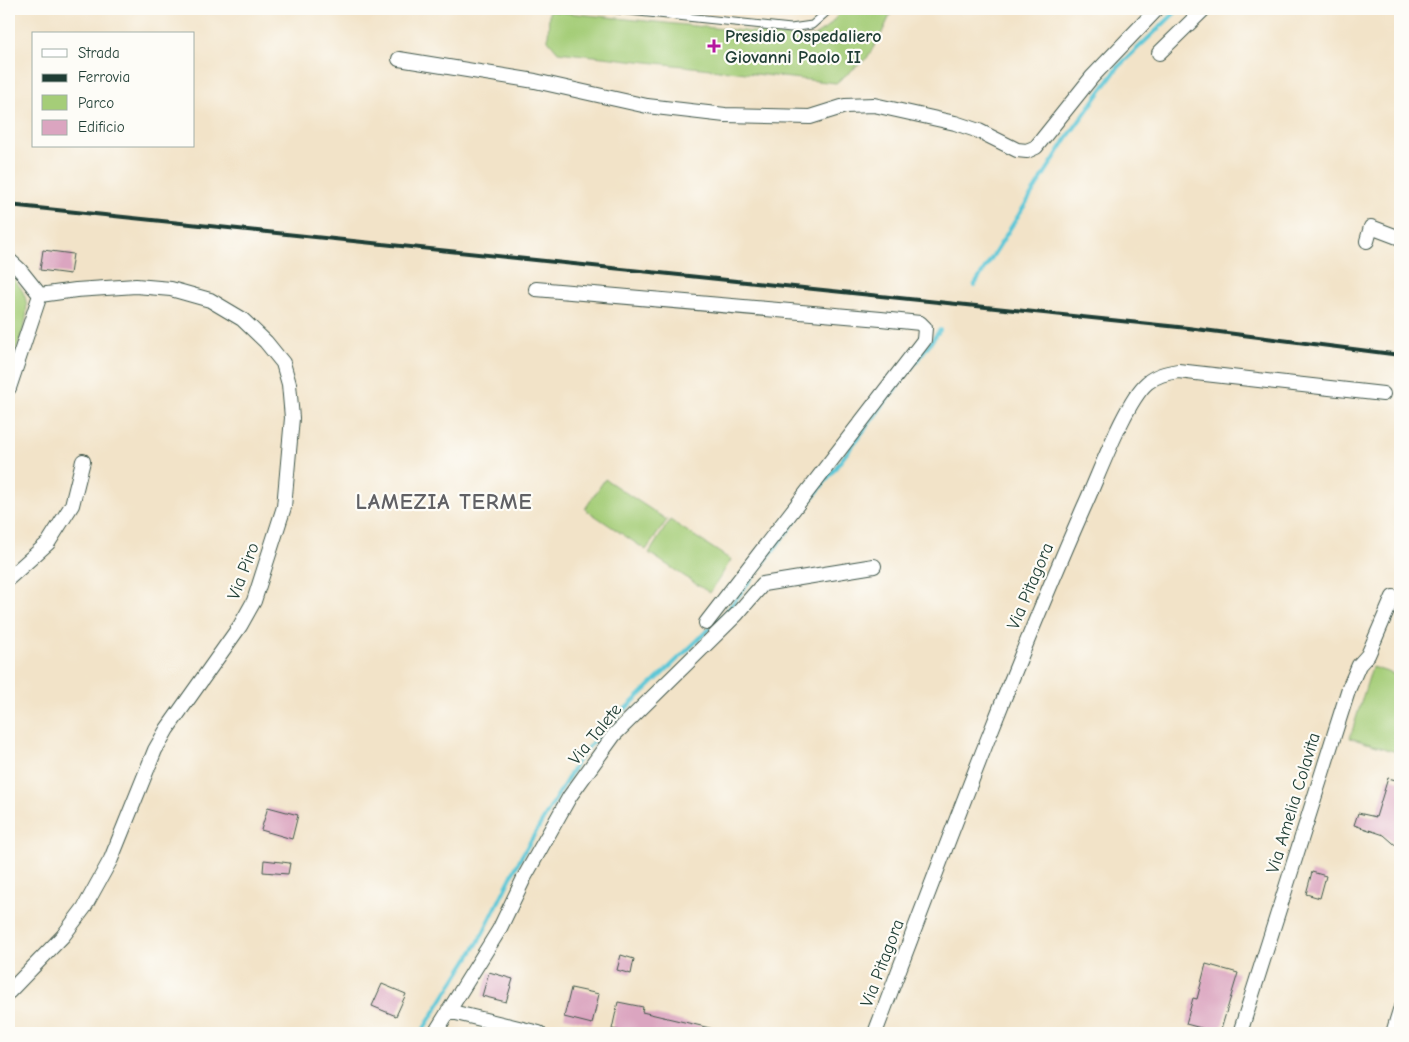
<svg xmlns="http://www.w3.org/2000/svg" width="1409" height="1042" viewBox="0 0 1409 1042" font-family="'Comic Neue',sans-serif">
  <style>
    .green { fill: #a5cd78; stroke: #628556 }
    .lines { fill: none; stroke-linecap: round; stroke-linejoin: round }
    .stream { stroke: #5dc7d7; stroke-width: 4 }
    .building { fill: #dba5c0 }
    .service-casing { stroke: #3f564a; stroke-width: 9 }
    .minor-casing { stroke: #3f564a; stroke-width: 16 }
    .service { stroke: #fff; stroke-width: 7 }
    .minor { stroke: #fff; stroke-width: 14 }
    .rail { stroke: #1f3d34; stroke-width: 4 }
    .poi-dot { fill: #b5179e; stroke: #fdfcf7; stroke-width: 2 }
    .labels { text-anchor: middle; stroke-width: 4.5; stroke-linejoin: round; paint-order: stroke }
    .poi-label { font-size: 18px; font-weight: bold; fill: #1f3d34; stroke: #fdfcf7; text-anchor: start }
    .street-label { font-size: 18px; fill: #1f3d34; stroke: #fdfcf7 }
    .district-label { font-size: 22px; font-weight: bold; letter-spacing: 1px; fill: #616165; stroke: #fdfcf7 }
  </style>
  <rect width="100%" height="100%" fill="#fdfcf7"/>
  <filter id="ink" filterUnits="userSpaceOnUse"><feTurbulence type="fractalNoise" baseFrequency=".02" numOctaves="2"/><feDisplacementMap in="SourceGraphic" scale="10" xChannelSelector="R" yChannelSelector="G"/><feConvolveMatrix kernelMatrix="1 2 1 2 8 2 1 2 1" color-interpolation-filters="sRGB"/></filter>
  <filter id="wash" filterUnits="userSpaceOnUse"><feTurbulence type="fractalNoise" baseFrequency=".0096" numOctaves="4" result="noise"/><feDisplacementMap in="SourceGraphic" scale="20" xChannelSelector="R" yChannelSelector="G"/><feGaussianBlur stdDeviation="1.12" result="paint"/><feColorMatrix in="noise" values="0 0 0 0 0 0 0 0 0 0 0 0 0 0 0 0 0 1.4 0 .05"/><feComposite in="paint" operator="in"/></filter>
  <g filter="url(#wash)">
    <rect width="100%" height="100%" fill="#f2e3c8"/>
    <path class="green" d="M843,9H893L881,35L867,58L836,83L558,52L548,40L549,11L811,38L828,27Z
      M9,276C42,300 21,335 9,367Z
      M605,479L667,520L646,550L585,509Z
      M670,520L731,560L710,593L649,553Z
      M1372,667L1400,676V753L1350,738Z"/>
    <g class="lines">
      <path class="stream" d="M974,286L1067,138L1119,66L1179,9
        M421,1033L479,941L521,857L581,756L601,732L724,615L940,330"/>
    </g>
    <g id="blocks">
      <path class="building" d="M43,250L73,254L70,274L40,270Z
        M1388,778L1400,781V849L1384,835L1354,825L1358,813L1376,817Z
        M268,807L298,815L292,839L261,830Z
        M264,860L290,863L288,874L263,872Z
        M1312,872L1326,876L1320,898L1306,894Z
        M621,955L634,959L631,974L617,970Z
        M1206,964L1238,973L1220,1033L1186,1024L1193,998L1197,999Z
        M489,972L513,979L506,1002L482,996Z
        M382,984L406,994L396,1016L372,1006Z
        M571,988L599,994L592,1024L564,1017Z
        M618,1002L643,1007L642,1012L714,1029V1033H631L612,1029Z"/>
    </g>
  </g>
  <g filter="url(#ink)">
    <use href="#blocks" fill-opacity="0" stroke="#3f564a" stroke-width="1"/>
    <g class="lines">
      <defs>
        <path id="service" d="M610,9L791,28L812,25L830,9"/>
        <path id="minor" d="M1159,53L1204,9
          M399,59L535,81L647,106L725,115L810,117L845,106L874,105L955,123L979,131L1017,150L1027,151L1036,147L1092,77L1157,9
          M1367,241L1371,227L1400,238
          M9,260L20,270L40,295
          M536,289L881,319L920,323L925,328L924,340L706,623
          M9,388L40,295
          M9,578L48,543L72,505L83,461
          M9,992L63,936L84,908L111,859L155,750L167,729L240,626L254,601L284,507L292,418L289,384L283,363L266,342L242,319L210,300L171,289L136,286L76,290L40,295
          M448,1011L539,1033
          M435,1033L499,930L525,876L570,796L614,735L737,614L763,584L874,566
          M875,1033C942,857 1008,680 1084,507C1098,477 1125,402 1147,383C1156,375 1167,373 1178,371L1383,394
          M1240,1033L1349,688L1359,665L1368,655L1393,597L1400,599
          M1393,1033L1400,1010"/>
      </defs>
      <use href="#service" class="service-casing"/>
      <use href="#minor" class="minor-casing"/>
      <use href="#service" class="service"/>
      <use href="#minor" class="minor"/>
      <path class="rail" d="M9,205L1188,328L1400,355"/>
    </g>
  </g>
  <path class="poi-dot" d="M711.5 38.5h5v5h5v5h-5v5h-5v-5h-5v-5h5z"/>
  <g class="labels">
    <g class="poi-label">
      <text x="725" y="42">Presidio Ospedaliero<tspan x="725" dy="21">Giovanni Paolo II</tspan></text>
    </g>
    <g class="street-label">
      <text transform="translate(243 571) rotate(-69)" y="6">Via Piro</text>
      <text transform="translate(1030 586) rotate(-67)" y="6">Via Pitagora</text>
      <text transform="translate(595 734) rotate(-51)" y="6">Via Talete</text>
      <text transform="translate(1293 803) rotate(-73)" y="6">Via Amelia Colavita</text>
      <text transform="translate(882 963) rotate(-69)" y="6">Via Pitagora</text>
    </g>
    <g class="district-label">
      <text x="444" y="509">LAMEZIA TERME</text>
    </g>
  </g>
  <rect width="1409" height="1042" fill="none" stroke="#fdfcf7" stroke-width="30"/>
  <rect x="32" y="32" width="162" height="115" fill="#fdfcf7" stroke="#a4b0a9"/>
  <rect x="42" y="49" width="25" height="8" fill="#ffffff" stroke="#a4b0a9"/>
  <text x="78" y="58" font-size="15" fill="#1f3d34">Strada</text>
  <rect x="42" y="74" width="25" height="8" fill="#1f3d34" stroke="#a4b0a9"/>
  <text x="78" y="82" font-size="15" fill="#1f3d34">Ferrovia</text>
  <rect x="42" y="95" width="25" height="15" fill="#a5cd78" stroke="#a4b0a9"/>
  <text x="78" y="108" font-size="15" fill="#1f3d34">Parco</text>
  <rect x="42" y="120" width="25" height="15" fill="#dba5c0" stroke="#a4b0a9"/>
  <text x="78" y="132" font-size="15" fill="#1f3d34">Edificio</text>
</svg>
